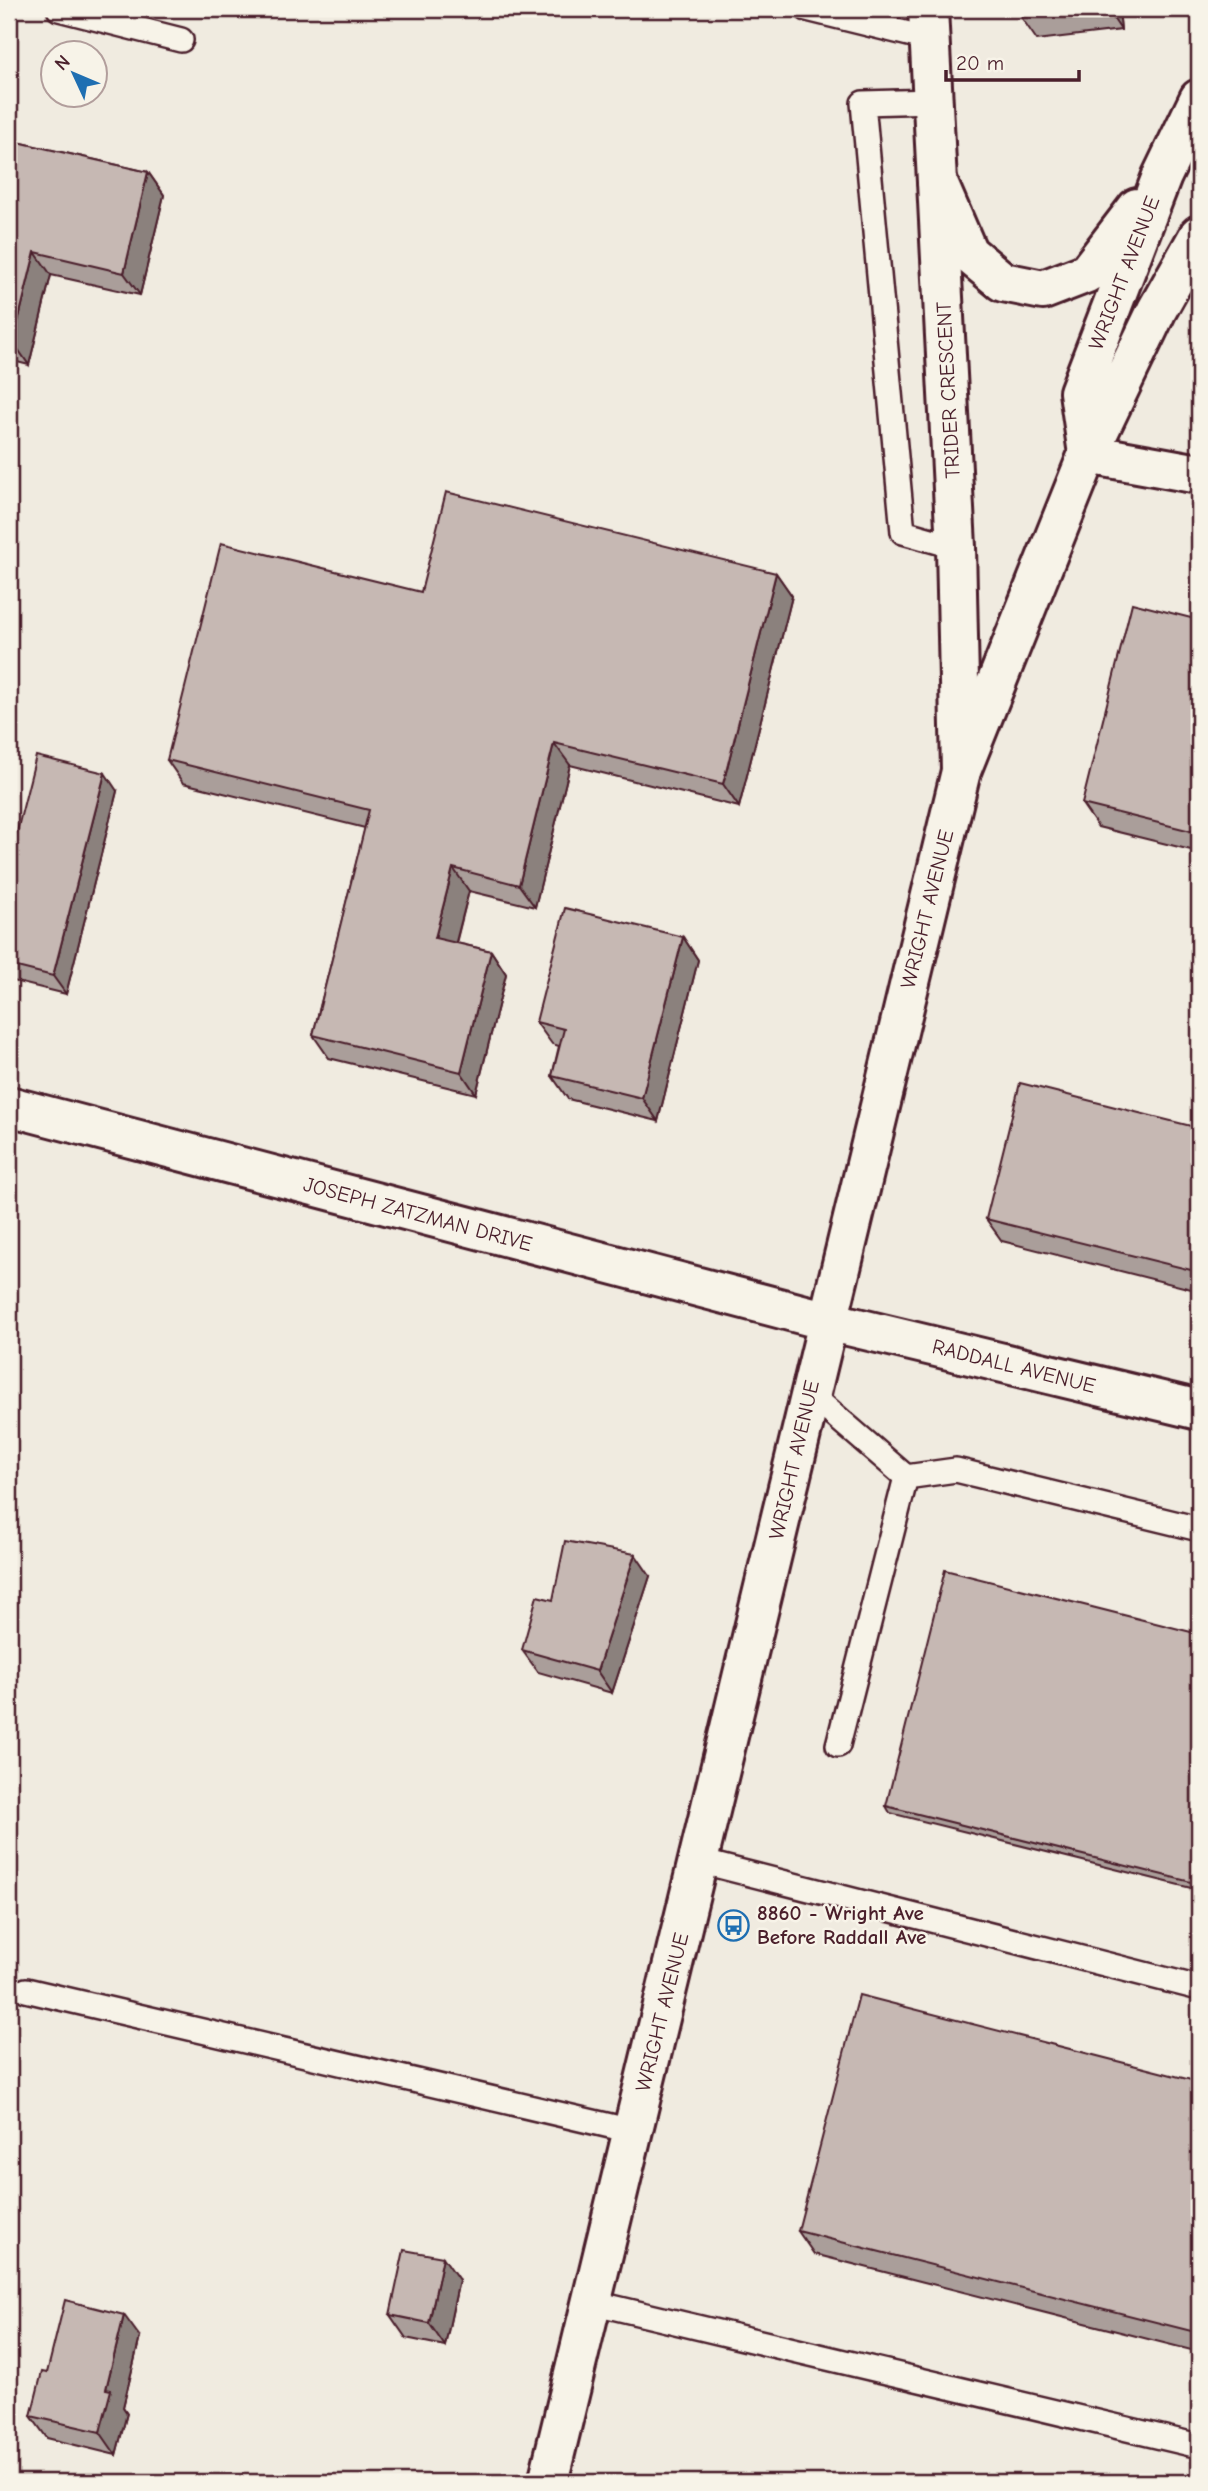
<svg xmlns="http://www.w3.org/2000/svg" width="1208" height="2491" viewBox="0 0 1208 2491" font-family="'Comic Neue',sans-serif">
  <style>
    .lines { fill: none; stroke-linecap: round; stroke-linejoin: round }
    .lane-casing { stroke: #4a1f2b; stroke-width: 28 }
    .street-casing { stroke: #4a1f2b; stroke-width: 44 }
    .secondary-casing { stroke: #4a1f2b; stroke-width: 44 }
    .lane { stroke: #f7f3e8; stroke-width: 23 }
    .street { stroke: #f7f3e8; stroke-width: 38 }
    .secondary { stroke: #f7f3e8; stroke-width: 38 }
    .wall { fill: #aa9e9a; stroke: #4a1f2b; stroke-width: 2 }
    .shaded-wall { fill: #8b817d; stroke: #4a1f2b; stroke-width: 2 }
    .building { fill: #c6b8b3; stroke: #4a1f2b; stroke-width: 2 }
    .labels { text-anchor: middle; stroke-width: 5; stroke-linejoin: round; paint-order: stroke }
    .street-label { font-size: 21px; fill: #4a1f2b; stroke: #f7f3e8 }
    .poi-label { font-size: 21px; font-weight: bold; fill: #4a1f2b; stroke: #f7f3e8; text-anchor: start }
  </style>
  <rect width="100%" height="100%" fill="#f0ebe0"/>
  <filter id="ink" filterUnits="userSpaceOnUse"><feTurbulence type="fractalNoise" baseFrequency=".0143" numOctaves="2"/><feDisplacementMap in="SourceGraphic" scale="14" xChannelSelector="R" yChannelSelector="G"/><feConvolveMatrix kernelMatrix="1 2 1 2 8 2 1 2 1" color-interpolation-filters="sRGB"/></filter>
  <g filter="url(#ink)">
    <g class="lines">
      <defs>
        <path id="lane" d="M59,9L181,40
          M807,9L929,39
          M933,101L863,103L903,532L956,547
          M810,1394L906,1477L838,1745
          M906,1477L956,1470L1199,1529
          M699,1861L1199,1988
          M26,1990L632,2131
          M591,2302L1199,2446"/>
        <path id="street" d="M928,9L956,547L961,771
          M1088,454L1199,474"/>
        <path id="secondary" d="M937,181L968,253L1003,282L1043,290L1087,273L1137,208
          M1088,454L1079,392L1162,176L1199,99
          M9,1106L828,1321L1199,1410
          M548,2482L961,771L1088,454L1157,310L1199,235"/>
      </defs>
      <use href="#lane" class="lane-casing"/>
      <use href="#street" class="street-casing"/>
      <use href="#secondary" class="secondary-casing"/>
      <use href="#lane" class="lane"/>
      <use href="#street" class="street"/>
      <use href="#secondary" class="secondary"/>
    </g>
    <path class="wall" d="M1020,9H1119L1121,30L1037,40L1021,17Z
      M9,140L148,172L164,195L140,295L51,275L29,365L9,360Z
      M776,573L792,596L739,807L570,765L535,907L469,891L456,943L491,951L506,974L476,1094L329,1058L313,1035L365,828L183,783L167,760L421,592Z
      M1199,620V852L1098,827L1082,804Z
      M117,791L66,994L9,980V863Z
      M683,937L698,960L658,1121L568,1099L552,1076L559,1046L552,1044L536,1022Z
      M1199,1128V1291L1002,1241L986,1219Z
      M650,1576L612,1693L538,1672L522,1650L553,1600Z
      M1199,1634V1890L890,1813L886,1806Z
      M1199,2082V2352L814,2254L798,2231Z
      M459,2280L445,2346L406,2338L390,2315Z
      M140,2337L123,2407L127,2413L116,2455L47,2438L31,2416L47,2373Z"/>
    <path class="shaded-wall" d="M1107,9H1119L1121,30Z
      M148,172L164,195L140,295L124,273Z
      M35,252L51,275L29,365L13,342Z
      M776,573L792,596L739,807L723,784Z
      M554,743L570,765L535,907L519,885Z
      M105,773L117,791L66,994L53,976Z
      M453,868L469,891L451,961L435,938Z
      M683,937L698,960L658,1121L642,1098Z
      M491,951L506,974L476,1094L461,1072Z
      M635,1554L650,1576L612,1693L597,1671Z
      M443,2257L459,2280L445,2346L429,2323Z
      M124,2315L140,2337L123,2407L127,2413L116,2455L100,2432L106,2389Z"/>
    <path class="building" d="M1020,9H1093L1021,17Z
      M9,140L148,172L124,273L35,252L13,342L9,341Z
      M446,492L776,573L723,784L554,743L519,885L453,868L435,938L491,951L461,1072L313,1035L369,810L167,760L221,543L421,592Z
      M1132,603L1199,620V833L1082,804Z
      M36,756L105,773L53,976L9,965V863Z
      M565,908L683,937L642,1098L552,1076L564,1029L536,1022Z
      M1020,1083L1199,1128V1272L986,1219Z
      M565,1541L635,1554L597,1671L522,1650L537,1596L553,1600Z
      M945,1570L1199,1634V1884L886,1806Z
      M859,1995L1199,2082V2333L798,2231Z
      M404,2250L443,2257L429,2323L390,2315Z
      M65,2300L124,2315L106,2389L111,2390L100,2432L31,2416L42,2372L47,2373Z"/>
  </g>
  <defs>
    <symbol id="bus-ring" viewBox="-11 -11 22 22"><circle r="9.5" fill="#f7f3e8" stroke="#1f6fb2" stroke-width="1.5"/><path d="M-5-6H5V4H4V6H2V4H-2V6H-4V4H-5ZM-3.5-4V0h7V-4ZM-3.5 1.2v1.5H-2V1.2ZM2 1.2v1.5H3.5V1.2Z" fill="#1f6fb2"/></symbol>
  </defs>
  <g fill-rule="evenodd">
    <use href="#bus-ring" x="716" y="1908" width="35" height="35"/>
  </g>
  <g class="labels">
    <g class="street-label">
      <text transform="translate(1124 273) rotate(-69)" y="7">WRIGHT AVENUE</text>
      <text transform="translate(948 390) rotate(-93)" y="7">TRIDER CRESCENT</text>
      <text transform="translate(927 909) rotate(-76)" y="7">WRIGHT AVENUE</text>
      <text transform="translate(418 1214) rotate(15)" y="7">JOSEPH ZATZMAN DRIVE</text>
      <text transform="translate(1014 1366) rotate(14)" y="7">RADDALL AVENUE</text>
      <text transform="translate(794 1460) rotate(-77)" y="7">WRIGHT AVENUE</text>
      <text transform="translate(662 2012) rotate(-76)" y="7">WRIGHT AVENUE</text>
    </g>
    <g class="poi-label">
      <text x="757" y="1920">8860 - Wright Ave<tspan x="757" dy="24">Before Raddall Ave</tspan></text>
    </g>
  </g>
  <rect width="1208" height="2491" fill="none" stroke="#f7f3e8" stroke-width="35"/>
  <rect x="18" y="18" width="1173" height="2456" fill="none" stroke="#4a1f2b" stroke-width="2.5" filter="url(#ink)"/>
  <g transform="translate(74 74) rotate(314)"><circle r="33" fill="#f7f3e8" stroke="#b29e9c" stroke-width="2"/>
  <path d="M0-5L12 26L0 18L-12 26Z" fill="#1f6fb2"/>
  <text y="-10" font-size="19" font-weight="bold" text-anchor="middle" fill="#4a1f2b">N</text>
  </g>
  <path d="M946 70v10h133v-10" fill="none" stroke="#4a1f2b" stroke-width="3.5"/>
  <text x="956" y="70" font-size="21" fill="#4a1f2b" stroke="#f7f3e8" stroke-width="5" paint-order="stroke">20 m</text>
</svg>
